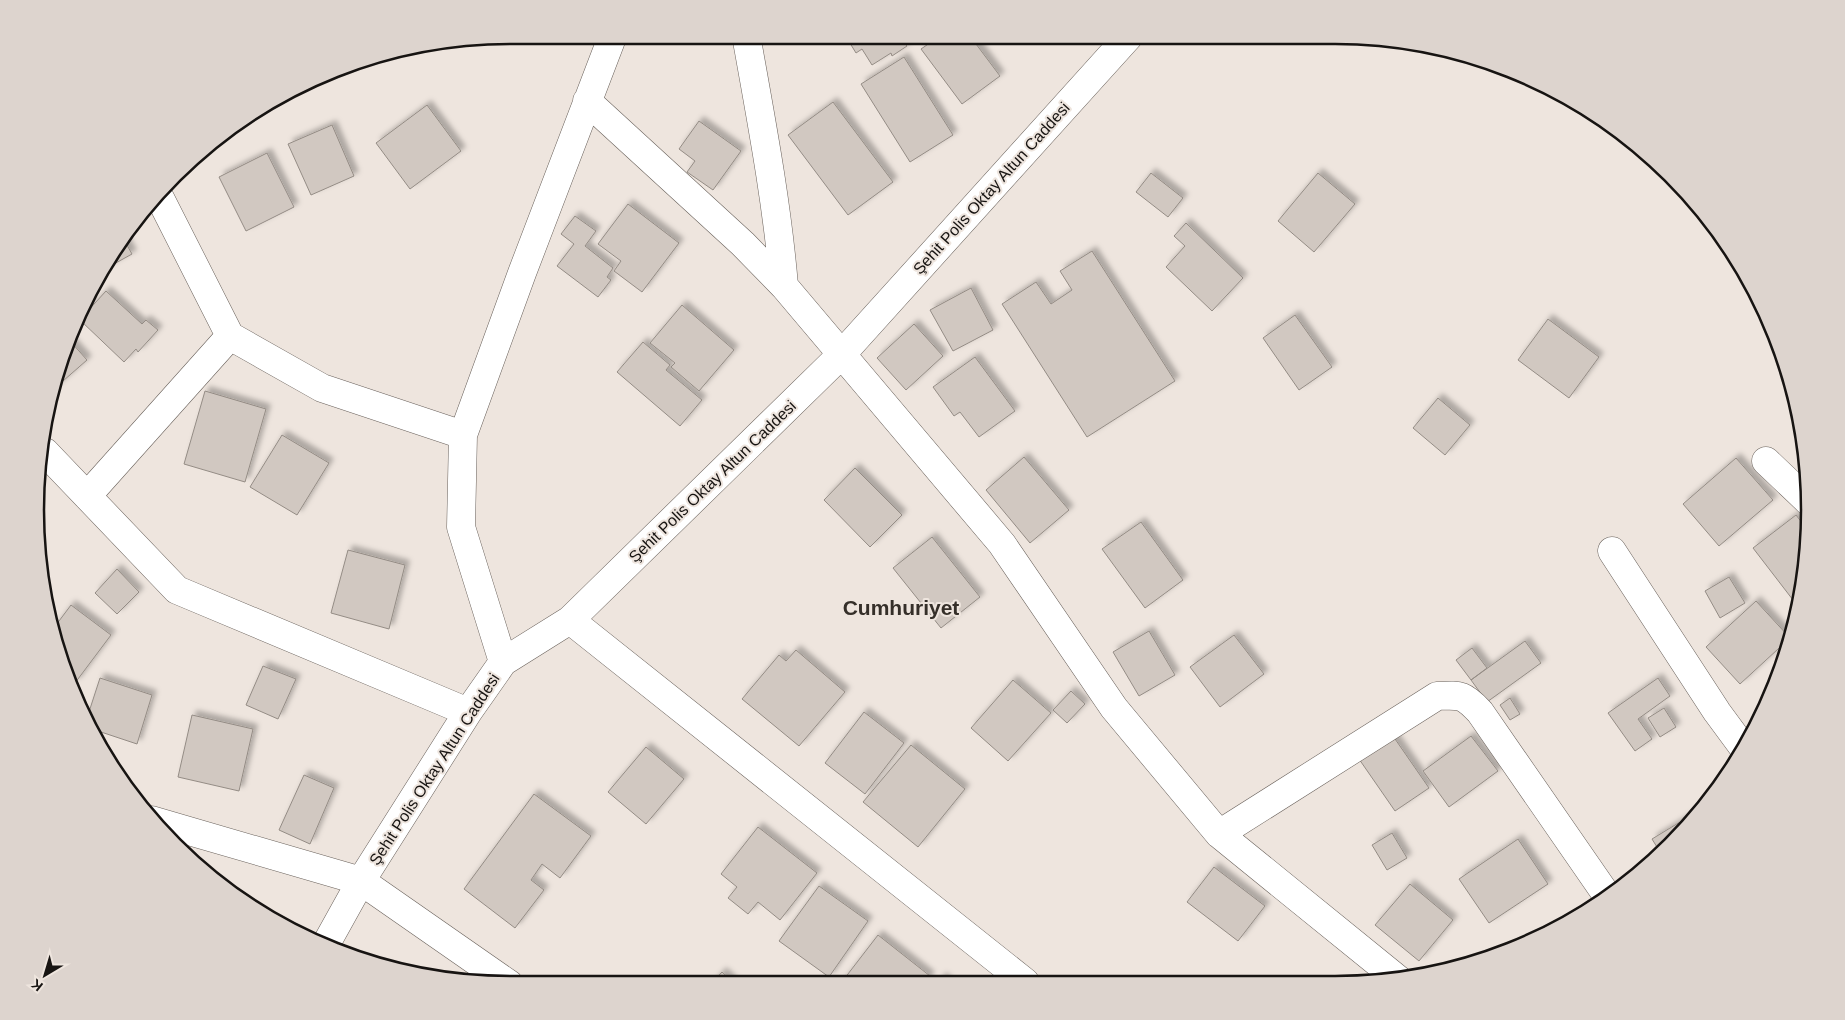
<svg xmlns="http://www.w3.org/2000/svg" width="1845" height="1020" viewBox="0 0 1845 1020" font-family="Arial,sans-serif">
  <style>
    .building { fill: #d1c8c1; stroke: #948c85; filter: url(#shadow) }
    .lines { fill: none; stroke-linecap: round; stroke-linejoin: round }
    .minor-casing { stroke: #69615b; stroke-width: 29 }
    .minor { stroke: #fff; stroke-width: 28 }
    .labels { text-anchor: middle; stroke-width: 4; stroke-linejoin: round; paint-order: stroke }
    .street-label { font-size: 16px; fill: #171412; stroke: #eee5de }
    .district-label { font-size: 21px; font-weight: bold; fill: #352f29; stroke: #eee5de }
    .rim { fill: none; stroke: #171412; stroke-width: 2.5 }
  </style>
  <defs>
    <filter id="shadow"><feDropShadow dx="4.5" dy="-4.5" stdDeviation="2.5" flood-color="#0004"/></filter>
  </defs>
  <rect width="100%" height="100%" fill="#eee5de"/>
  <path class="building" d="M845,35H899L907,46L892,56L891,53L872,65L862,49L856,53Z
    M940,36H970L1000,76L962,104L921,49Z
    M904,57L953,135L910,162L861,84Z
    M833,102L893,182L848,215L788,135Z
    M427,105L461,151L410,189L376,143Z
    M699,121L741,151L713,190L687,172L695,161L679,149Z
    M332,125L354,176L311,195L288,144Z
    M267,153L294,207L246,231L219,177Z
    M1151,173L1183,198L1168,217L1136,192Z
    M1318,173L1355,204L1314,252L1278,221Z
    M628,204L679,243L642,292L614,271L621,261L598,244Z
    M575,216L596,231L585,246L613,268L607,277L611,280L598,297L557,266L574,244L561,234Z
    M1186,223L1243,278L1212,311L1166,267L1185,246L1174,236Z
    M123,238L132,254L105,269L115,246Z
    M1092,251L1175,381L1087,437L1002,304L1036,282L1051,304L1072,290L1060,271Z
    M971,288L993,330L953,351L930,310Z
    M106,291L142,324L146,320L158,330L138,352L136,349L124,362L81,321L84,315Z
    M682,305L734,350L699,391L671,367L675,363L650,343Z
    M1295,315L1332,367L1299,390L1263,338Z
    M1548,319L1599,357L1569,398L1518,360Z
    M914,324L943,356L906,390L877,358Z
    M71,342L87,360L55,388L52,385Z
    M643,342L670,365L666,370L702,400L680,426L617,372Z
    M975,357L1015,411L979,437L960,412L954,416L933,387Z
    M205,391L266,409L245,482L184,464Z
    M1438,398L1470,425L1445,455L1413,428Z
    M282,435L329,463L297,515L250,487Z
    M1024,457L1069,510L1030,543L986,490Z
    M1736,458L1773,500L1719,546L1683,504Z
    M855,468L902,515L870,547L824,500Z
    M1796,515L1807,529L1806,572L1801,594L1793,600L1753,548Z
    M1141,522L1183,580L1145,608L1102,549Z
    M932,537L980,597L941,628L893,568Z
    M348,550L405,565L389,629L331,613Z
    M117,569L139,592L117,614L95,593Z
    M1729,577L1745,603L1720,618L1705,591Z
    M1756,601L1790,638L1740,684L1706,647Z
    M71,605L111,635L75,683L68,678L56,625Z
    M1149,631L1175,675L1139,696L1113,652Z
    M1234,635L1264,674L1220,707L1190,667Z
    M1525,641L1541,663L1487,702L1471,680Z
    M1472,648L1487,668L1471,680L1456,660Z
    M796,650L845,692L799,746L742,699L779,655L786,661Z
    M1786,660L1780,672L1776,666Z
    M263,666L296,679L278,719L246,705Z
    M100,678L152,695L137,744L95,730L87,718Z
    M1658,678L1670,696L1638,719L1652,739L1635,751L1608,713Z
    M1013,680L1051,713L1008,761L971,728Z
    M1071,691L1085,704L1067,723L1053,710Z
    M1510,698L1520,714L1510,720L1500,705Z
    M1664,708L1676,727L1660,737L1648,718Z
    M864,712L904,743L865,794L825,763Z
    M192,715L253,729L239,791L178,777Z
    M1393,736L1429,788L1395,811L1359,759Z
    M1471,736L1498,771L1449,807L1423,771Z
    M911,745L965,789L918,847L863,802Z
    M646,747L684,779L646,824L608,792Z
    M304,775L334,788L310,844L279,830Z
    M534,794L591,836L560,878L542,864L531,880L544,890L515,928L464,889Z
    M1703,808L1692,823L1660,852L1652,839Z
    M758,827L817,873L780,920L758,902L748,914L728,898L737,887L721,874Z
    M1392,833L1407,858L1387,870L1372,845Z
    M1518,839L1548,884L1489,923L1459,879Z
    M1214,867L1265,906L1238,941L1187,902Z
    M1410,884L1453,920L1419,961L1375,925Z
    M819,886L868,921L829,977L779,941Z
    M878,935L930,976L925,983H841Z
    M722,972L733,982V983H712Z
    M942,977L948,982H938Z"/>
  <g class="lines">
    <defs>
      <path id="minor" d="M746,35C761,119 777,202 784,286
        M587,101L743,244L784,286L1002,544L1114,708L1219,834L1399,980
        M160,198L230,336L322,388L463,435
        M45,452L177,590L468,712
        M1766,461L1808,501
        M87,496L230,336
        M1612,551L1717,712L1745,750
        M570,620L1025,982
        M503,662L461,527L463,435L522,273L613,35
        M151,820L361,881L509,984
        M1219,834L1437,696C1461,695 1463,694 1480,712L1608,897
        M326,944L361,881L468,712L503,662L570,620L841,355L1129,36"/>
    </defs>
    <use href="#minor" class="minor-casing"/>
    <use href="#minor" class="minor"/>
  </g>
  <g class="labels">
    <g class="street-label">
      <text transform="translate(991 188) rotate(-48)" y="6">Şehit Polis Oktay Altun Caddesi</text>
      <text transform="translate(712 481) rotate(-44)" y="6">Şehit Polis Oktay Altun Caddesi</text>
      <text transform="translate(434 769) rotate(-57)" y="6">Şehit Polis Oktay Altun Caddesi</text>
    </g>
    <g class="district-label">
      <text x="901" y="615">Cumhuriyet</text>
    </g>
  </g>
  <path d="M0 0H1845V1020H0ZM510 44H1335A466 466 0 0 1 1801 510V510A466 466 0 0 1 1335 976H510A466 466 0 0 1 44 510V510A466 466 0 0 1 510 44Z" fill="#ddd4ce" fill-rule="evenodd"/>
  <path class="rim" d="M510 44H1335A466 466 0 0 1 1801 510V510A466 466 0 0 1 1335 976H510A466 466 0 0 1 44 510V510A466 466 0 0 1 510 44Z"/>
  <g transform="translate(45 975) rotate(218)" stroke="#eee5de" stroke-width="4" paint-order="stroke">
  <path d="M0-4L9 19L0 12L-9 19Z" fill="#171412"/>
  <text y="-8" font-size="14" font-weight="bold" text-anchor="middle" fill="#171412">K</text>
  </g>
</svg>
